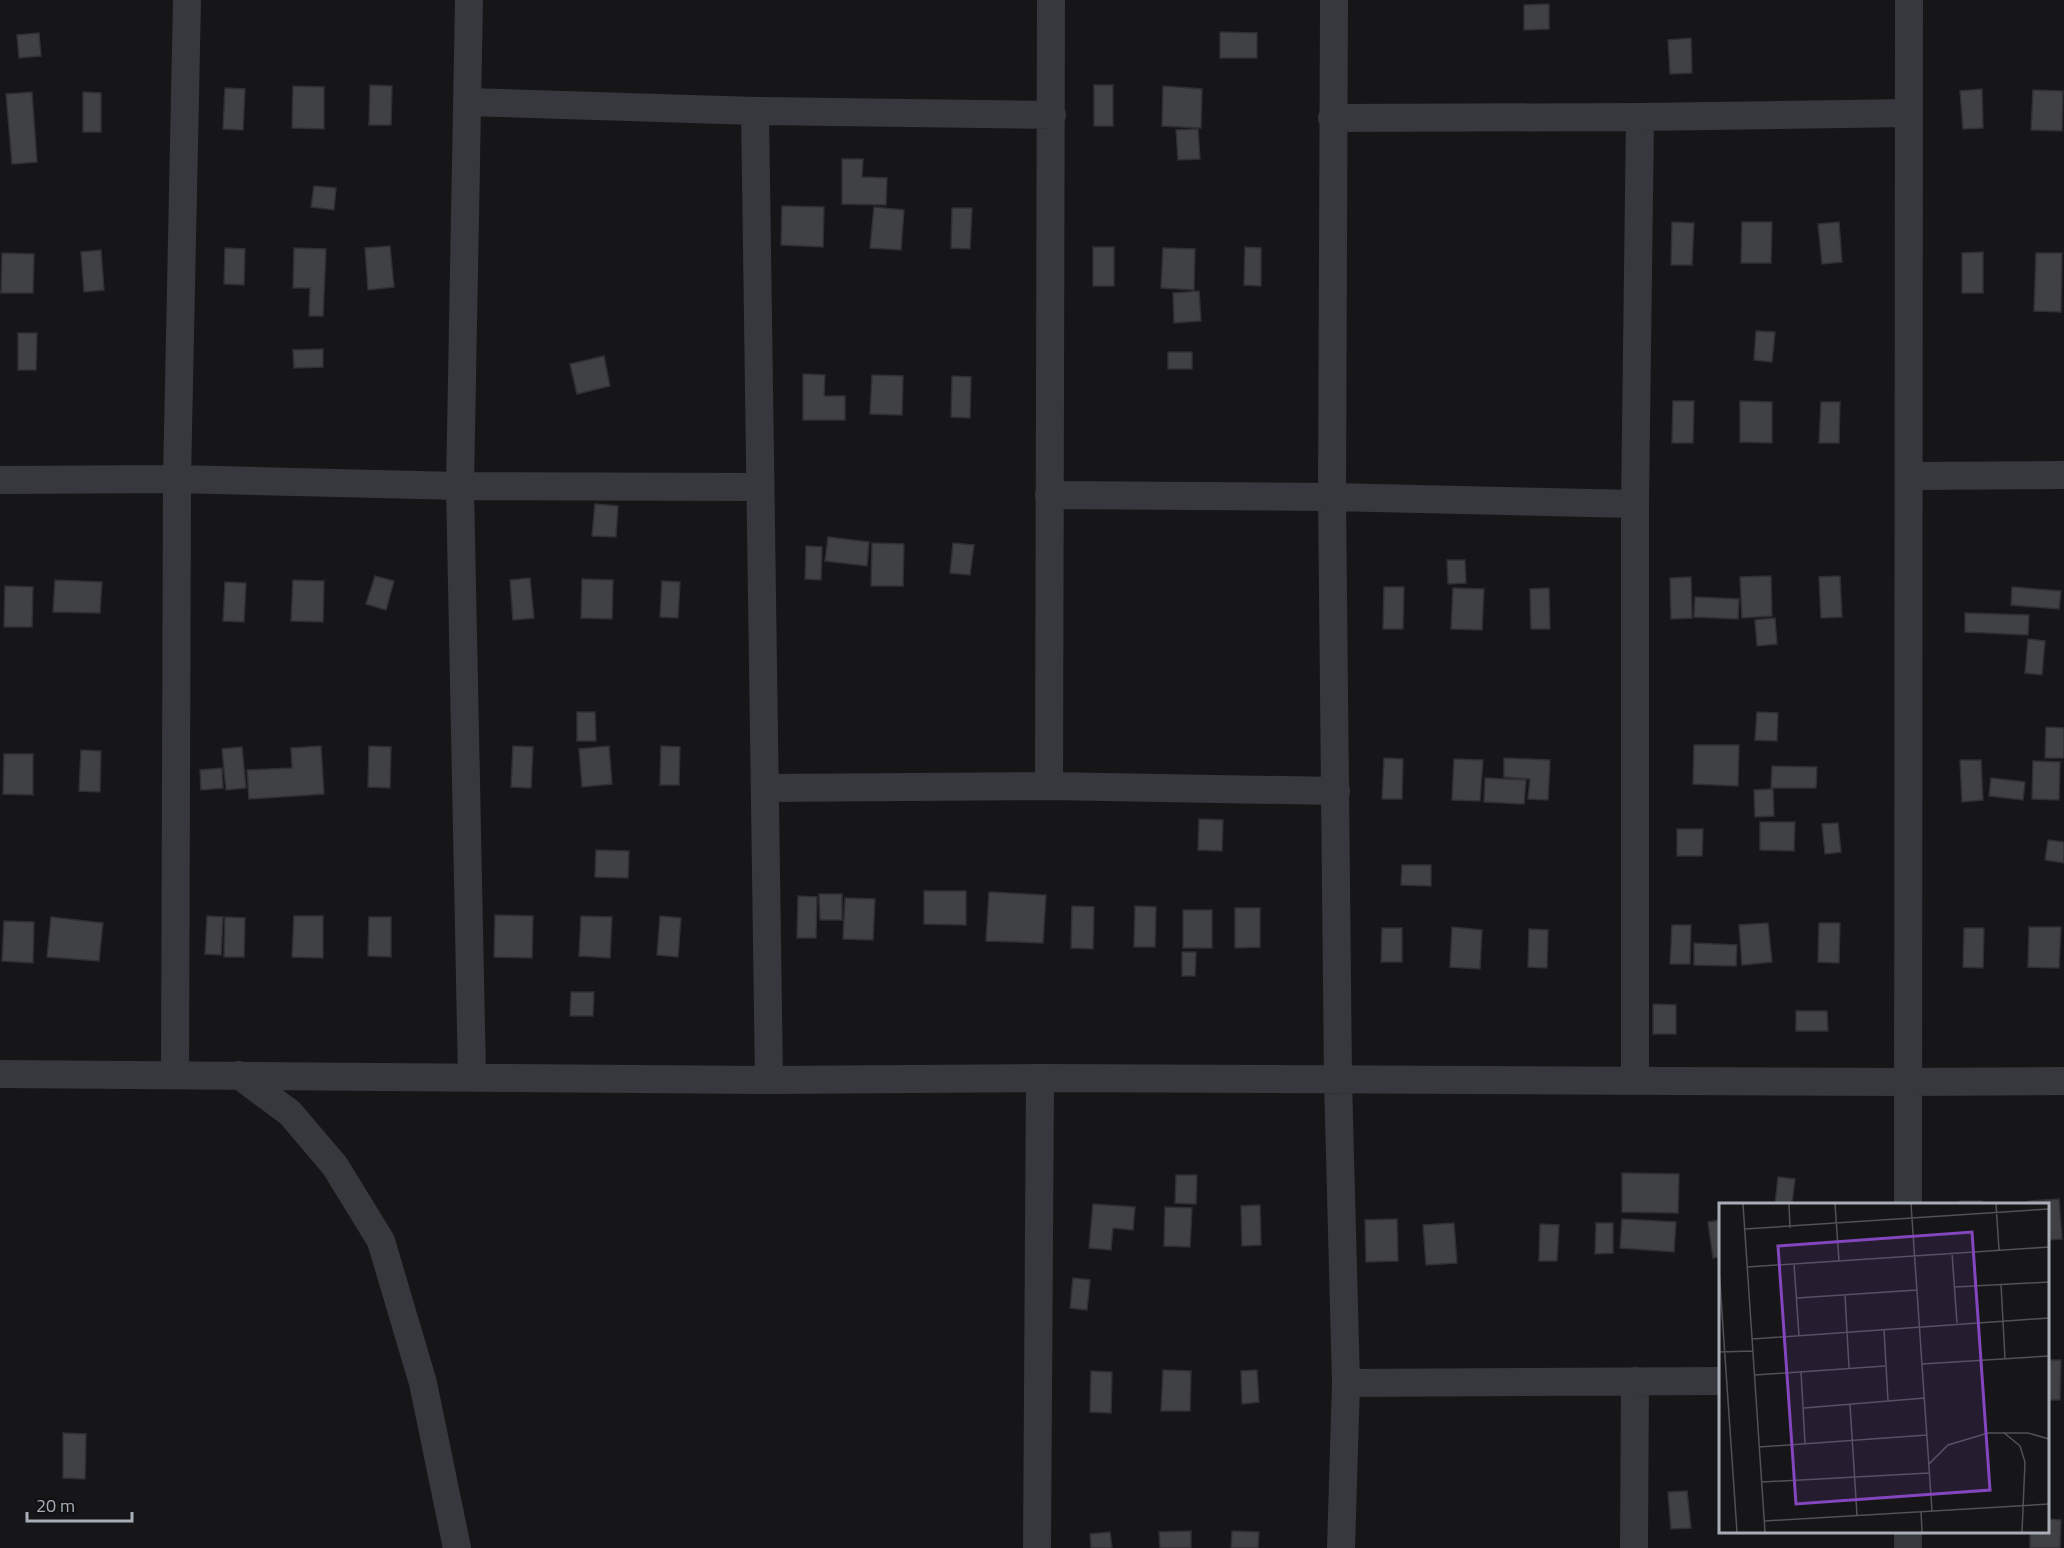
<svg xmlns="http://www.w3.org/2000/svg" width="2064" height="1548" viewBox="0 0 2064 1548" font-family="'Titillium Web',sans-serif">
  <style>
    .building { fill: #404145; stroke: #303034; stroke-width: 1.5 }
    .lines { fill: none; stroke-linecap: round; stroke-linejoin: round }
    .street { stroke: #37383d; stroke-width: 28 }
    .inset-road { fill: none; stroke: #505258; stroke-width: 1.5 }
    .view { fill: #8446be; fill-opacity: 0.15; stroke: #8446be; stroke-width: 3 }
    .inset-edge { fill: none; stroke: #a8adb8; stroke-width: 3 }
  </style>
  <rect width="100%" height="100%" fill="#161618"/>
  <path class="building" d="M1549,4V29L1524,30V5Z
    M1220,32L1257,33V58H1220Z
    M39,33L41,56L19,58L17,35Z
    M1691,38L1692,73L1670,74L1668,40Z
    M370,85L392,86L391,125H369Z
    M1094,85H1113V126H1094Z
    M293,86L324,87V129L292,128Z
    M1163,86L1202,89L1201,128L1162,126Z
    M225,88L245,89L243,130L223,129Z
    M1982,89L1983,128L1963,129L1960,91Z
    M2033,90L2063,91L2062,131L2031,130Z
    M32,92L37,162L12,164L6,94Z
    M83,92L101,93V132H83Z
    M1198,129L1200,159L1178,160L1176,130Z
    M842,159H863L862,177L887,178L886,205L842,204Z
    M314,186L336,188L334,210L311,207Z
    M782,206L824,207L823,247L781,245Z
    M874,207L904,210L901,250L870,248Z
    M952,208H972L970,249L951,248Z
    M1672,222L1694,223L1692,265H1671Z
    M1742,222H1772L1771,263H1741Z
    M1839,222L1842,262L1822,264L1818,224Z
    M390,246L394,287L368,290L365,248Z
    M1093,247H1114V286H1093Z
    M1245,247L1261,248V286L1244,285Z
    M225,248L245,249L244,285L224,284Z
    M294,248L326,249L323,316H309L310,288H293Z
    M1163,248L1195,249L1194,290L1161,288Z
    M101,250L104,290L84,292L81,252Z
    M1983,252V293H1962V253Z
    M2,253L34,254L33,293H1Z
    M2036,253H2062L2061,312L2034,311Z
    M1199,291L1201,321L1174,323L1173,293Z
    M1756,331L1775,332L1772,362L1754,360Z
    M18,333H37L36,370H18Z
    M323,349V367L294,368L293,350Z
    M1168,352H1192V369H1168Z
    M604,356L610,386L577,394L570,364Z
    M803,374L825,375L824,396H845V420H803Z
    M872,375L903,376L902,415L870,414Z
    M952,376L971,377L970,418L951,417Z
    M1673,401H1694L1693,443H1672Z
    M1740,401L1772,402V443L1740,442Z
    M1821,402H1840L1839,443H1819Z
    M595,504L618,506L616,537L592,536Z
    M828,537L869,542L867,566L825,561Z
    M872,543L904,544L903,586H871Z
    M953,543L974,545L970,575L950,573Z
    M806,546L822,547L821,580L805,579Z
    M1447,560H1465L1466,583L1448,584Z
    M375,576L394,581L386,610L366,604Z
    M1771,576L1772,616L1742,618L1740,577Z
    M1840,576L1842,617L1821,618L1819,577Z
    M1691,577L1692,618L1671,619L1670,578Z
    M530,578L534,618L513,620L510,580Z
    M582,579L613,580L612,619L581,618Z
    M55,580L102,582L100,613L53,612Z
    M293,580L324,581L323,622L291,621Z
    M662,581L680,582L678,618L660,617Z
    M225,582L246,583L244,622L223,621Z
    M5,586L33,587L32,627H4Z
    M1384,587H1404L1403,629H1383Z
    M2012,587L2061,591L2059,609L2011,605Z
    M1453,588L1484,589L1482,630L1451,629Z
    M1549,588L1550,629H1531L1530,589Z
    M1695,597L1739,599L1738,619L1694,617Z
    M1965,613L2029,615L2028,635L1965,632Z
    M1775,618L1777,644L1757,646L1755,620Z
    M2028,639L2045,641L2042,675L2025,673Z
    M577,712H595L596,741H577Z
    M1757,712L1778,713L1777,741L1755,740Z
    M2046,727L2064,728V758H2045Z
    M1694,745H1739L1738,786L1693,784Z
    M321,746L324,794L249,799L247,770L292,768L291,748Z
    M369,746L391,747L390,788L368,787Z
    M513,746L533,747L531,788L511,787Z
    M609,746L612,784L582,787L579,749Z
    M661,746L680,747L679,785H660Z
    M242,747L246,788L226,790L222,749Z
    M81,750L101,751L100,792L79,791Z
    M4,754H33V795L3,794Z
    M1384,758L1403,759L1402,799H1382Z
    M1504,758L1550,760L1548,800L1528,799L1530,779L1504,777Z
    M1454,759L1483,760L1480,801L1452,800Z
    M1960,760H1981L1983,800L1962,802Z
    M2033,761L2060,762L2059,800L2032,799Z
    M1772,766L1817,767L1816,788H1771Z
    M222,768L223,788L201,790L200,770Z
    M1485,778L1526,780L1524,804L1484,802Z
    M1991,778L2025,782L2023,800L1989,796Z
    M1773,789L1774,816L1755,817L1754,790Z
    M1199,819L1223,820L1222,851L1198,850Z
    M1760,822H1795L1794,851L1760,850Z
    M1838,823L1841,852L1825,854L1822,824Z
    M1677,829H1703L1702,856H1677Z
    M2048,840L2064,842V863L2045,860Z
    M596,850L629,851L628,878L595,877Z
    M1402,865H1431V886L1401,885Z
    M924,891H966V925L924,924Z
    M989,892L1046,895L1043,943L986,941Z
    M819,894H842V920H820Z
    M798,896L817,897L816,938H797Z
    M845,898L875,899L873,940L843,939Z
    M1072,906L1094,907L1093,949L1071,948Z
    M1135,906L1156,907L1155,947H1134Z
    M1235,908H1260V947L1235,948Z
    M1183,910H1212V948H1183Z
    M495,915L533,916L532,958L494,957Z
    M207,916L223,917L221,955L205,954Z
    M294,916H323V958L292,957Z
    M581,916L612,917L610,958L579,956Z
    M660,916L681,918L678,957L657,955Z
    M51,917L103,923L99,961L47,957Z
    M225,917L245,918L244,957H224Z
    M369,917H391V957L368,956Z
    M4,921L34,922L33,963L2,961Z
    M1768,923L1772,962L1742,965L1739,925Z
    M1819,923H1840L1839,963L1818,962Z
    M1672,925H1691L1690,964H1670Z
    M1452,927L1482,930L1480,969L1450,967Z
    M2029,927H2061L2059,968L2028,967Z
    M1382,928H1402V962H1381Z
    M1964,928H1984L1983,968L1963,967Z
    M1529,929L1548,930L1547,968L1528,967Z
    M1694,943L1737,945L1736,966L1694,965Z
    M1182,952H1196L1195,976H1182Z
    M571,992H594L593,1016H570Z
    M1653,1004L1676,1005V1034H1653Z
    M1796,1011H1827L1828,1031H1796Z
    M1622,1173L1679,1174L1678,1213L1622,1212Z
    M1176,1175H1197L1196,1204L1175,1203Z
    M1778,1177L1795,1179L1792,1204H1775Z
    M2059,1199L2062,1239L2048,1240V1204H2029V1201Z
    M1960,1201H1982V1204H1960Z
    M1093,1204L1135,1207L1133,1230L1113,1228L1111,1250L1089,1248Z
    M1260,1205L1261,1245L1242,1246L1241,1206Z
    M1165,1207L1192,1208L1190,1247L1164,1246Z
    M1397,1219L1398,1261L1366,1262L1365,1220Z
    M1622,1219L1676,1222L1674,1252L1620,1248Z
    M1720,1220V1257L1713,1258L1708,1222Z
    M1454,1223L1457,1263L1426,1265L1423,1225Z
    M1596,1223H1613V1253L1595,1254Z
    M1540,1224L1559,1225L1557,1261H1539Z
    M1073,1278L1090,1280L1087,1310L1070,1308Z
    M2048,1360H2061L2060,1400H2048Z
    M1163,1370L1191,1371L1190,1411H1161Z
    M1257,1370L1259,1402L1242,1404L1241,1371Z
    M1091,1371L1112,1372L1111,1413L1090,1412Z
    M63,1433L86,1434L85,1479L63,1478Z
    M1687,1491L1691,1528L1671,1529L1668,1492Z
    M2048,1519L2061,1520L2060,1548H2030V1532H2048Z
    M1191,1531V1548H1160L1159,1532Z
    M1232,1531L1259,1532L1258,1548H1231Z
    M1110,1532L1112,1548H1091L1090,1534Z"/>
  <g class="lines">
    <path class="street" d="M469,0L460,486L472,1077
      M1334,0L1332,497L1338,1080L1346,1383L1341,1548
      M467,102L755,111L1052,115
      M755,111C758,434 766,757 769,1080
      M1332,118L1640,117L1909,113
      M1909,476L2064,475
      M0,480L177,479L460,486L759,487
      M1049,495L1332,497L1635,504
      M1049,786L1051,0
      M766,788L1049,786L1336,791
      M0,1074L769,1080L1040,1078L1907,1082L2064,1081
      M175,1075L177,479L187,0
      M239,1075L290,1113L335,1166L381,1241L423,1383L457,1548
      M1635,1081V504L1640,117
      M1908,1204L1909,0
      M1346,1383L1720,1381
      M1037,1548L1040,1078
      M1634,1548L1635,1381
      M1908,1548V1532"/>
  </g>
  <g transform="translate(1719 1203)">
    <rect width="330" height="330" fill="#161618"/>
    <path class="inset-road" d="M24,1L46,329M70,1L71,25M116,1L120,58M192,1L213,308M277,1L280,47M26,26L330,6M233,50L238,120M75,61L80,133M28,64L330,44M0,66L18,329M282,81L286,156M236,84L330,79M126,92L130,165M78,95L198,87M165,127L169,198M33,136L330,115M0,149L34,148M203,161L330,153M82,168L86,241M36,172L166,163M131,202L138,312M85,205L206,195M284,229L301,243L306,259L303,329M40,244L208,232M210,261L229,242L269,230H309L330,236M43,279L210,270M202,308L203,329M46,318L330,301"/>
    <path class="view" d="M253,29L271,287L77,301L59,43Z"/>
    <rect width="330" height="330" class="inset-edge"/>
  </g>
  <path d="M27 1512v9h105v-9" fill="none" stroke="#a8adb8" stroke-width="3"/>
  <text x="36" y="1512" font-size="18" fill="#a8adb8" stroke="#111113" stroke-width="4.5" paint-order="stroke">20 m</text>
</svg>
